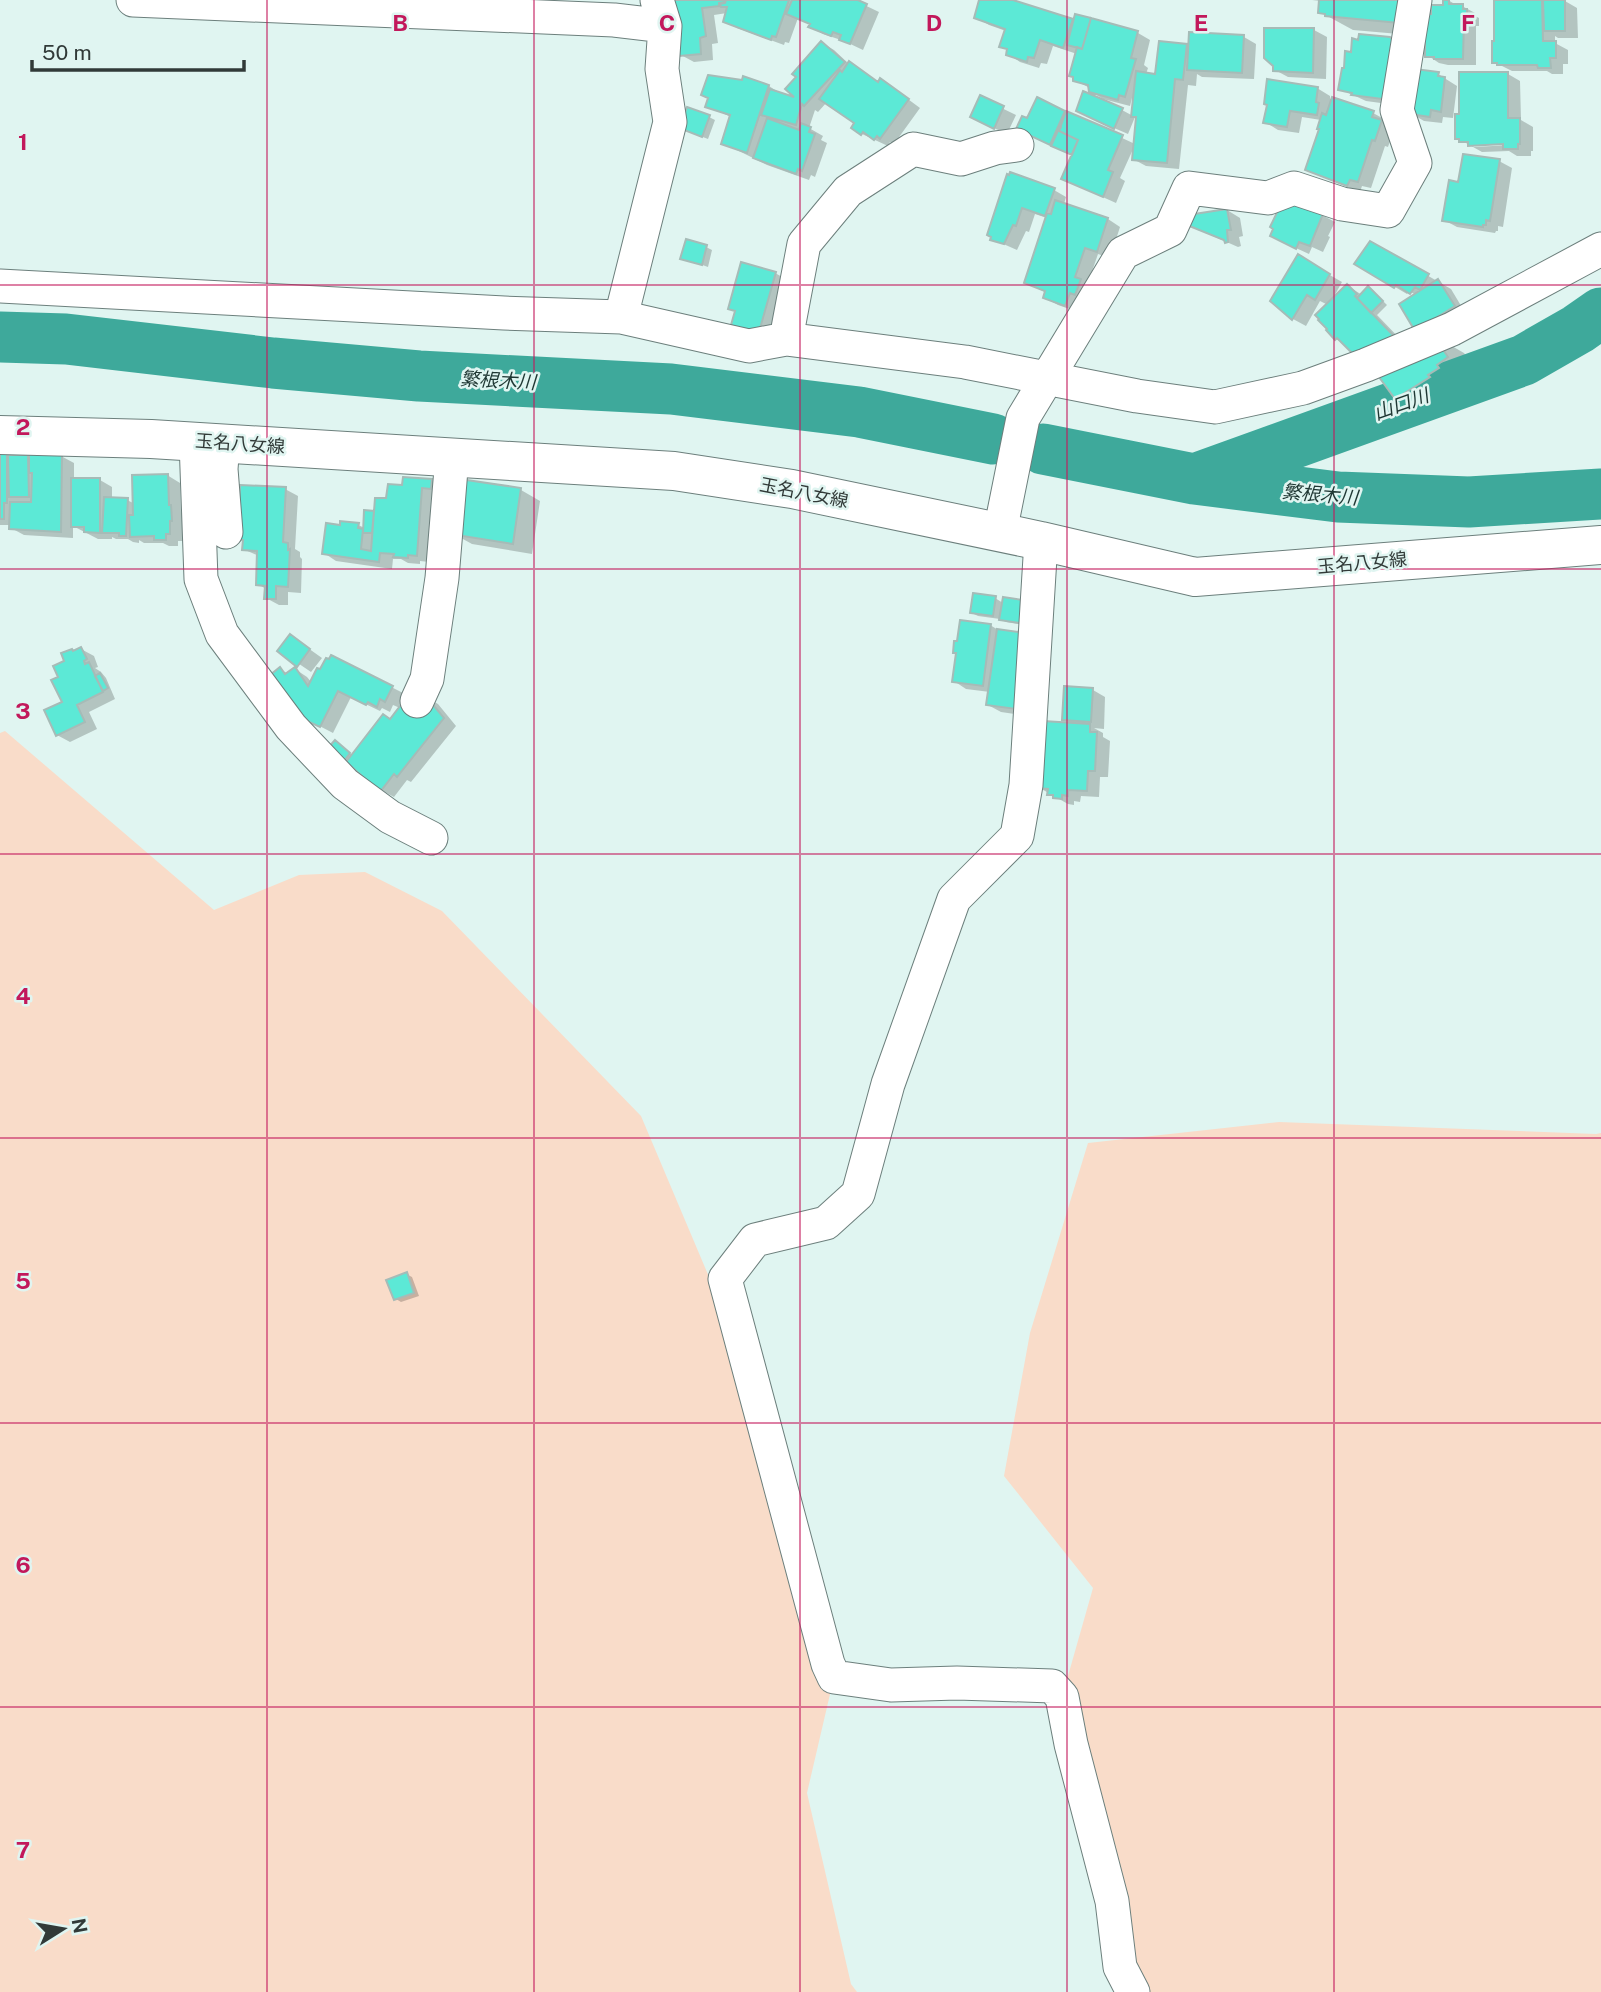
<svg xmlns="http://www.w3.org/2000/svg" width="1601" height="1992" font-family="'Public Sans','Noto Sans JP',sans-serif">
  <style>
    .green { fill: #f9dcc9 }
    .shadow { fill: #0003; fill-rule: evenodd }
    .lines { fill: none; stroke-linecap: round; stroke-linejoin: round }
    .river { stroke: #3ea99b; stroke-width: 51 }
    .building { fill: #5ce9d6; stroke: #a6bbb7; stroke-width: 2 }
    .street-casing { stroke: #6c7f7c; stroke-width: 35 }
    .primary-casing { stroke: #6c7f7c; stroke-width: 40 }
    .street { stroke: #fff; stroke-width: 33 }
    .primary { stroke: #fff; stroke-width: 38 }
    .grid { fill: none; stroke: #c2185b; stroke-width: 2; stroke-opacity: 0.55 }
    .labels { text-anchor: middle; stroke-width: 5; stroke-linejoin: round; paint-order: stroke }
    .street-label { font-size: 18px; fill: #313a38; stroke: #e0f5f1 }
    .water-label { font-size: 19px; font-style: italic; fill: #1f3733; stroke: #e0f5f1 }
    .grid-label { font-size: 23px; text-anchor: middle; font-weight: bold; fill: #c2185b; stroke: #e0f5f1; stroke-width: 5; stroke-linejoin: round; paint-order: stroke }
  </style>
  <rect width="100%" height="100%" fill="#e0f5f1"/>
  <path class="green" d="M5 731 214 910 299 875 365 872 442 911 641 1116 753 1381 834 1677 807 1793 851 1984 857 1992H0V733Z
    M1279 1122 1596 1134 1601 1133V1992H1133L1062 1697 1093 1588 1004 1476 1030 1333 1088 1143Z"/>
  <path class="shadow" d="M675 0H854L879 12 863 50 844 41 823 34 810 26 811 25 798 18 789 43 785 42 784 45 737 28 725 21 727 13 714 15 718 43 712 44 713 60 694 62 681 55Z
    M984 0H1008L1075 23 1138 33 1150 40 1144 65 1148 68 1146 74 1157 76 1186 45 1190 48 1244 37 1256 44 1254 79 1202 77 1197 74 1196 86 1188 85 1179 169 1146 166 1133 159 1134 147 1120 178 1125 181 1116 203 1076 185 1074 155 1031 136 1028 120 1038 99 1135 144 1138 119 1135 117 1128 134 1091 118 1122 110 1133 116 1134 99 1132 98 1130 106 1103 99 1090 91V88L1074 80 1077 54 1053 46 1047 64 1041 63 1039 68 1020 62 1008 54 1009 51 1001 46 1006 31 989 25 976 17Z
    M1312 0H1427L1426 16H1432L1445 7 1448 0 1458 6H1462L1475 13V16L1479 18V26H1476V65H1448L1439 63 1427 55V40L1422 36 1353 30 1320 12 1321 1Z
    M1496 0 1565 1 1577 8 1578 38H1558L1555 36V43L1568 50V64H1563V74H1552L1547 71H1512L1494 62 1496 43Z
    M1314 30 1327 37 1326 79 1288 77 1275 70Z
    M822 43 834 50 849 64 879 83 893 88 920 108 894 144 890 142 888 146 862 134 856 123 827 102 818 112 815 110 809 128 823 136 821 140 827 143 815 177 811 175 809 180 767 165 723 143 731 117 707 106 743 82 744 78 769 86 781 94 801 101Z
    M1352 54 1403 106 1366 101 1340 89Z
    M1438 74 1457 86 1453 118 1443 117 1442 123 1424 121 1412 114Z
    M1508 74 1520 81 1521 120 1533 127V151H1531V156H1517L1509 151 1482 152 1457 138 1461 116ZM1511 142V145L1474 147 1470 144Z
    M1317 88 1330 96V99L1373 113 1386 120 1394 129 1388 147 1385 146 1371 188 1362 186 1360 192 1320 176 1308 169 1321 129V120L1302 117 1299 133 1278 130 1265 122Z
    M981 98 1016 115 1007 134 985 124Z
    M709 117 715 120 708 139 687 131Z
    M1499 161 1512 168 1503 227 1498 226V231H1496L1495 233 1457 227 1444 220 1460 184Z
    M1008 176 1054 190 1066 197 1064 204 1108 219 1120 227 1110 258 1098 254 1078 312 1058 305 1045 298 1047 293 1026 283 1047 218 1035 214 1029 232 1026 231 1017 250 992 239Z
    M1227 210 1240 218 1243 236 1239 237 1241 246 1238 247 1197 229 1183 222Z
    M1322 215 1335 222 1328 236 1330 237 1323 252 1312 247 1309 254 1285 243Z
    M1371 243 1451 289 1466 314 1429 337 1416 295 1409 291 1407 294 1356 264Z
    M706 247 712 250 708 267 683 258Z
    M1298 257 1342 282 1332 300 1348 286 1362 295 1369 289 1374 292 1387 305 1377 315 1404 343 1347 345 1336 339 1328 330V305L1320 301 1306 326 1293 319 1273 301Z
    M775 273 795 284 777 349 745 334Z
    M1438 338 1464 353 1472 364 1469 366 1473 372 1462 380 1464 383 1453 390 1454 392 1422 413 1396 398Z
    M0 456 10 458 27 456 31 459 61 456 74 463V480H100L112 487V499L127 500 135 504 167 475 180 483 181 512 183 514V541H178V546H169L163 543H144L139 540V543L133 542 128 539H116L112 537V539H98L73 526V538L24 535 11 528V525H0Z
    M404 479 432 481 445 488 429 562 420 561V564L408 563 401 559H393L392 569 336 561 324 553 358 525 365 528V512L376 513 404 487Z
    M455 480 521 490 540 501 532 554 472 544 452 533Z
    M285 489 298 496 295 549 300 552V557L302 559 301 593 288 592V605H279L266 598V589L258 584 259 556 243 549 244 541 234 535Z
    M995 598 1003 603 1025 625 1006 622 1000 619 978 616 972 613Z
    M990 625 1000 631 1028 716 1001 712 988 705 990 692 966 689 954 681 958 654Z
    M291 636 322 658 311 672 280 651Z
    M81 649 94 656 98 667 95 668 101 672 106 678 115 699 89 712 97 729 70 742 57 735 64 703 60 677 67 662 74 652Z
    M332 657 405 694 399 707 400 708 426 697 438 704 456 726 411 782 407 780 394 797 381 790 345 760 341 746 353 756 391 720 400 708 393 705 390 712 382 708 380 711 351 697 333 733 306 719 280 669 288 674 295 669 307 677 312 683Z
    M1093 690 1105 697 1104 729 1094 728 1103 733V737L1110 741 1108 777H1100L1099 797 1081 796 1080 802 1074 801V805L1068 804 1038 787 1072 724 1063 719Z
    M406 1274 412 1277 419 1296 401 1302 396 1299Z"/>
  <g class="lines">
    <path class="river" d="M0 337 66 339 273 363 419 376 671 389 859 412 993 439
      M1043 449 1194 479 1338 497 1469 502 1601 494
      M1203 476 1524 360 1578 329 1601 313"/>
  </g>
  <path class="building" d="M674 0H724L725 2 719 3V6L702 8 706 36 700 38 701 54 679 56Z
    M726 0H789L776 37 772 36 771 40 723 22 727 7H721L720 4 725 3Z
    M792 0H858L867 4 850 44 839 40 841 35 833 32 831 36 808 27 810 24 786 14Z
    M979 0H1013L1073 19 1063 48 1040 40 1034 58 1028 57 1027 62 1006 55 1007 49 999 47 1005 29 974 18Z
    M1319 0H1401L1399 23 1325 16V14L1318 13Z
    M1443 0H1449V4H1463V9H1467V20L1464 19 1463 59H1434V57H1425V39L1421 14H1431V5H1443Z
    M1494 0H1542L1543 41H1556V58H1550L1551 68H1538L1537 65H1497V63H1492V41H1494Z
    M1543 0H1565V31H1544Z
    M1075 14 1091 18 1082 49 1067 45Z
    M1091 18 1138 31 1131 58 1136 59 1125 97 1119 95 1118 100 1089 92 1088 85 1073 81V77L1069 76 1077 47 1082 49Z
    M1264 28H1314L1313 73 1273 71V66L1264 58Z
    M1189 32 1244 35 1242 73 1187 70Z
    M1359 34 1390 37 1398 45 1390 100 1351 95 1352 93 1338 90 1342 68H1344L1345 51 1351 52 1352 38 1358 40Z
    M821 41 845 62 804 106 802 104 796 125 761 115 770 89 794 97 785 89 796 77 792 74Z
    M1159 41 1187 44 1183 80 1175 79 1167 163 1132 160 1136 117H1131L1136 71 1155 74Z
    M849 61 878 82 880 78 909 99 880 139 877 136 874 140 863 132 861 135 851 128 854 123 819 99 840 70 842 72Z
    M1415 69 1439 72 1438 76 1445 77 1441 112 1431 110 1430 117 1410 114Z
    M1459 72H1508V118H1520V144H1518V149H1503V144L1468 146V142H1459V139H1455V114H1459Z
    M708 75 742 80 743 76 769 85 747 153 721 144 730 115 705 107 708 98 701 95Z
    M1267 79 1318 87 1316 102 1319 103 1317 115 1290 111 1287 127 1263 123 1267 105 1264 104Z
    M1083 91 1123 108 1114 129 1076 111Z
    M980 95 1004 106 994 129 970 117Z
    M1037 97 1065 111 1050 145 1016 129 1022 116 1027 118Z
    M1332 97 1374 111 1372 117 1382 120 1375 141 1372 140 1358 182 1350 180 1347 186 1305 170 1319 129H1317L1322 113 1326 115Z
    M687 107 710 115 702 137 679 128Z
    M1066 111 1123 135 1108 170 1113 172 1103 197 1061 179 1078 140 1059 131Z
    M767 118 799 130 801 123 811 127 809 132 815 134 802 171 798 169 796 174 753 158Z
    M1060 126 1061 127 1059 131 1078 140 1072 155 1051 146Z
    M1463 154 1500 159 1490 221 1486 220V225H1483V227L1442 221 1449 180 1458 182Z
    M1010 172 1055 188 1045 216 1022 208 1016 226 1013 225 1004 244 990 240 991 237 987 235 1007 174 1009 175Z
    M1288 197 1323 214 1310 246 1299 242 1296 249 1270 236 1273 229 1270 227 1281 204Z
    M1055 200 1108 218 1097 252 1085 248 1075 277 1081 279 1075 295 1070 293 1065 306 1043 298 1045 291 1024 283 1047 213 1051 214Z
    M1227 209 1231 230H1227L1228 242 1225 243 1224 240 1182 223 1181 216Z
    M686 239 707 245 702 265 680 259Z
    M1370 241 1429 274 1420 290 1415 287 1410 294 1396 285 1394 288 1354 264Z
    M1298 254 1330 274 1315 300 1307 295 1292 320 1270 301Z
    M741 262 776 272 757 339 731 325 735 311 728 309Z
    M1438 279 1455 306 1415 331 1399 304Z
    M1347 284 1357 294 1355 296 1393 335 1363 364 1337 338 1335 340 1326 330 1327 329 1318 320 1319 319 1315 315Z
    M1368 286 1383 301 1371 313 1357 298Z
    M1438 336 1447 349 1444 351 1448 357 1437 365 1439 368 1428 375 1430 377 1395 399 1379 377Z
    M0 454H7V503H4V519H0Z
    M29 454H62L61 532 9 529 10 502H31L32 473H29Z
    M8 455H28L29 497H9Z
    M168 474 169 505H171L172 521H170V534H166V540H154V536L130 537 129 515H133L132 475Z
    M403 477 432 479 431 489 422 488 417 556 408 555V558L393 557 394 554 380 553 379 562 322 554 326 523 340 525V521L359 523 358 528 363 529 361 549 371 551 375 498H386L388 484 402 485Z
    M71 478H100V533L84 532V527H71Z
    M453 478 521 488 513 544 450 534Z
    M240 485 286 487 283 542 288 543V550L290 549 288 587 276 586V599H264L265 586 256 585 257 551 242 550 243 540 237 539Z
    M104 497 128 498 126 536H119V533H102Z
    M364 510 374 511 372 533H363Z
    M973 593 996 596 993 616 970 613Z
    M1003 597 1023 600 1020 623 999 620Z
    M960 620 991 624 983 686 952 682 956 653H953L954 641H957Z
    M997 629 1026 633 1016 709 986 705Z
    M290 634 310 649 297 667 277 651Z
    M81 647 87 659 84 661 85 664 89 662 103 692 77 705 85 722 56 736 44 710 62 702 51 680 58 677 53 666 64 661 61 653 72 649 73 651Z
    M331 655 393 686 385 702 380 699 377 707 368 702 366 705 338 691 320 727 294 715 264 680 280 667 285 674 295 667 308 686 317 668 320 669 326 658 329 659Z
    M100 673 108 688 103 691 95 676Z
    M1064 686 1093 688 1091 722 1062 720Z
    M413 689 425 695 444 718 397 777 394 774 380 792 346 762 383 714 390 719Z
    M1043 721 1090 724V732H1097L1095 771H1088L1087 791 1068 790V796L1062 795V799L1053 798V795H1047L1048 789 1036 788Z
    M335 740 350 753 344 761 328 748Z
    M407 1272 414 1293 394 1300 386 1280Z"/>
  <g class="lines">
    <g class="street-casing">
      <path id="street" d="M133 0 614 20 665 26
        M0 286 504 313 621 317 749 346 786 339 965 362 1137 396 1215 407 1303 388 1366 365 1452 329 1601 249
        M621 317 670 122 662 69 665 26 657 0
        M786 339 804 244 848 191 913 149 961 159 995 148 1017 145
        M196 441 201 579 222 634 291 727 345 784 390 817 431 838
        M223 443 221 469 226 532
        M1000 532 1023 418 1123 253 1170 230 1189 188 1268 198 1294 188 1342 204 1388 211 1415 163 1397 110 1415 0
        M1041 541 1026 785 1017 836 954 899 888 1084 858 1194 826 1223 755 1240 725 1279 828 1664 834 1677 891 1685 957 1683 1052 1686 1062 1697 1071 1744 1112 1901 1120 1967 1133 1992
        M417 701 427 679 442 578 452 457"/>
    </g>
    <g class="primary-casing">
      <path id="primary" d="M0 435 151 439 674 471 792 489 1041 541 1195 577 1601 545"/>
    </g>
    <use href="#street" class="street"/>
    <use href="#primary" class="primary"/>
  </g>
  <path class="grid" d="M267 0V1992M534 0V1992M800 0V1992M1067 0V1992M1334 0V1992M0 285H1601M0 569H1601M0 854H1601M0 1138H1601M0 1423H1601M0 1707H1601"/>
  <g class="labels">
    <g class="street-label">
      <text transform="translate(240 444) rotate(4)" y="6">玉名八女線</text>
      <text transform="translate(804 493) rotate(11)" y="6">玉名八女線</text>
      <text transform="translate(1362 563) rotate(-5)" y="6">玉名八女線</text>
    </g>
    <g class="water-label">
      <text transform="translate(498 380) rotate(3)" y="7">繁根木川</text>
      <text transform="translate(1401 404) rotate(-20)" y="7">山口川</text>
      <text transform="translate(1320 494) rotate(5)" y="7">繁根木川</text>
    </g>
  </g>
  <g class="grid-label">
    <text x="400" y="31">B</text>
    <text x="667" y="31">C</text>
    <text x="934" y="31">D</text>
    <text x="1201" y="31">E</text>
    <text x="1468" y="31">F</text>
    <text x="23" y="150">1</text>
    <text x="23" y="435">2</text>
    <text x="23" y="719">3</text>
    <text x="23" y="1004">4</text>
    <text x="23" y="1289">5</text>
    <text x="23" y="1573">6</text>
    <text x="23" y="1858">7</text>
  </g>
  <g transform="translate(63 1929) rotate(79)" stroke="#e0f5f1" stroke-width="5" paint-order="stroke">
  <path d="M0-5L12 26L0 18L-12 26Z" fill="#313a38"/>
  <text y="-10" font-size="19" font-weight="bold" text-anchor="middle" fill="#313a38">N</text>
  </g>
  <path d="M32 60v10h212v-10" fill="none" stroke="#313a38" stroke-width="3.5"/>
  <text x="42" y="60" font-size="21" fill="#313a38" stroke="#e0f5f1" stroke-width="5" paint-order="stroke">50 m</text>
</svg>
